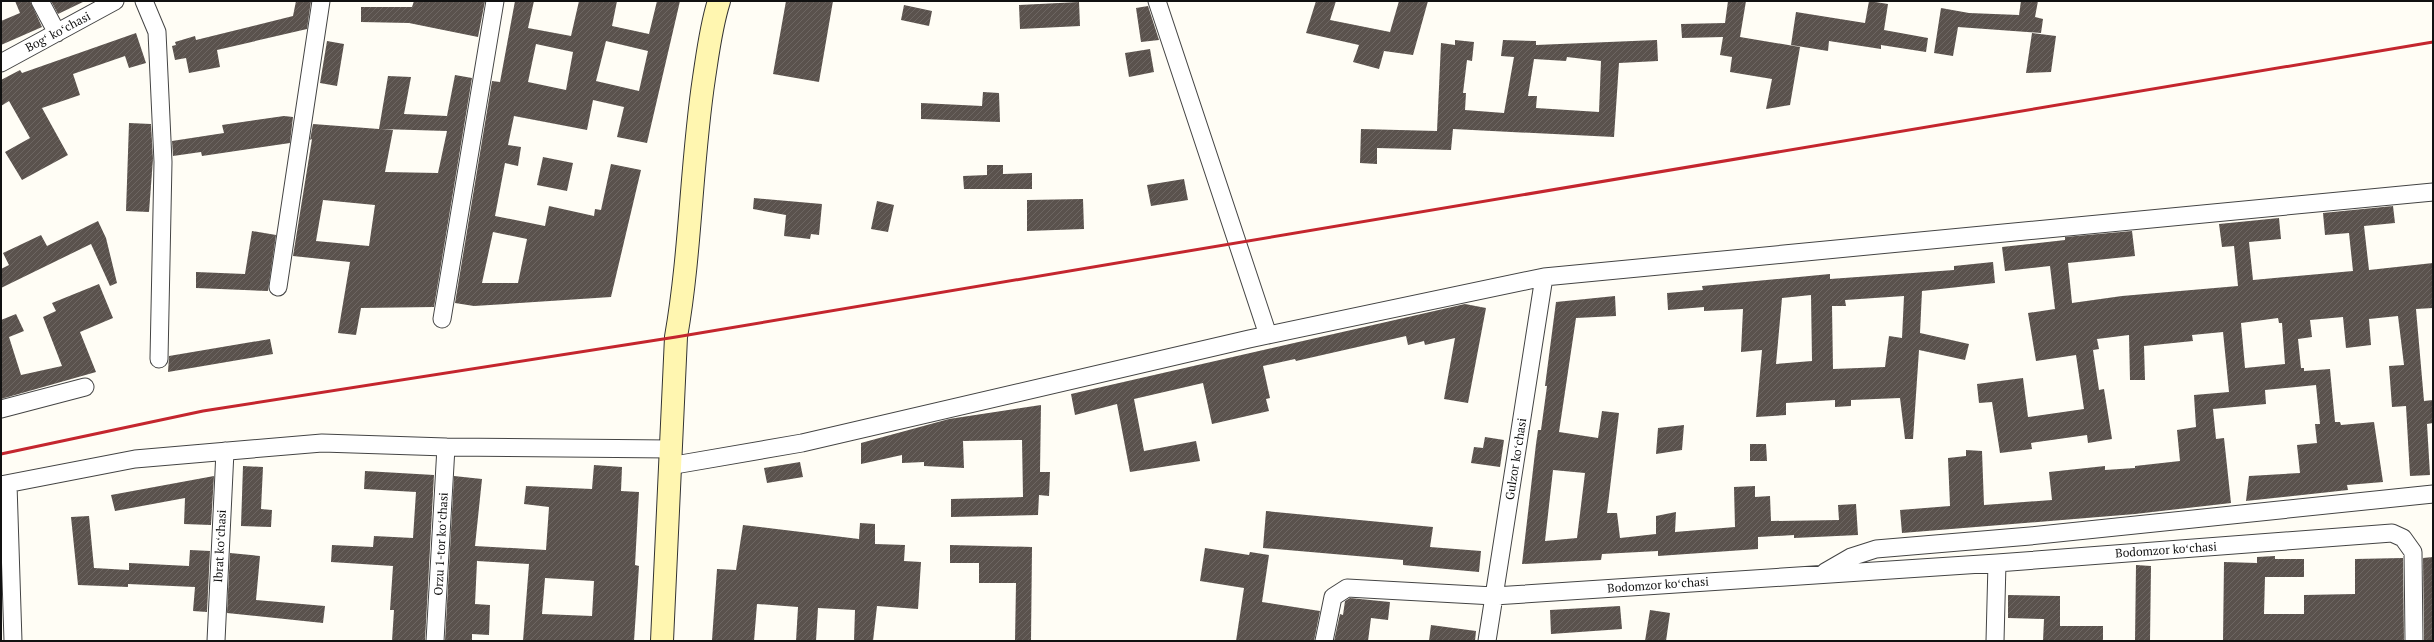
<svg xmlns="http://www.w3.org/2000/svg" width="2434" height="642" font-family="'PT Serif',serif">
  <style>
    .building { fill: url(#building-hatch); fill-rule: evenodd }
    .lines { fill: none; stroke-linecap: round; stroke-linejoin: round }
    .street-casing { stroke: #444; stroke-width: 19 }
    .secondary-casing { stroke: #333; stroke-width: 24 }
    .street { stroke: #fff; stroke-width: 17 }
    .secondary { stroke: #fff6b0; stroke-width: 22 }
    .rail { stroke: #c4262e; stroke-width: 3 }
    .labels { text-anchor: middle; stroke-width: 4; stroke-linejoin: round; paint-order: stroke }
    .street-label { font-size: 12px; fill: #111; stroke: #fff }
  </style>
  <defs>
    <pattern id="building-hatch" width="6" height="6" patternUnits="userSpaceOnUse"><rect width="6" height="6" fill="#5a524d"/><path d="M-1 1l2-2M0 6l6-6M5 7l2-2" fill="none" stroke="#6d6662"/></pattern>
  </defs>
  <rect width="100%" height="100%" fill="#fffdf5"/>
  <path class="building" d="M15 1H30L42 27 1 45V21L20 13Z
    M51 1H85L58 14Z
    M296 1H311L307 29 217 50 220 67 189 73 186 58 175 60 172 46 176 45 175 42 195 36 196 40 293 16Z
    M414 1H485L478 37 409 23 361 22V7H412Z
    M515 1H534L528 28 571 36 579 1H617L612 26 649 34 657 1H680L647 143 617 137 624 107 593 100 587 130 514 116 508 145 521 147 518 166 505 163 495 216 545 226 549 206 594 216 595 209 601 210 611 164 641 170 611 297 474 306 455 303 492 81 500 82ZM606 41 648 51 639 91 596 81ZM536 44 573 52 566 90 528 82ZM493 232 527 239 518 283H482Z
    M786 1H833L819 82 773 74Z
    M1316 1H1336L1330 20 1390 32 1399 1H1428L1413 55 1384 51 1379 69 1353 62 1359 45 1306 33Z
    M1728 1H1746L1740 37 1800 47 1790 105 1766 109 1772 79 1730 72 1732 57 1720 55 1723 37 1682 38 1681 24 1725 23Z
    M1869 1 1888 4 1884 30 1928 38 1926 52 1881 45V49L1829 41 1828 51 1791 45 1796 12 1865 23Z
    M2021 1H2038L2035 17 2043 19 2041 33 1958 27 1953 56 1934 53 1941 8 1969 13 2019 15Z
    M1079 2 1080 26 1020 29 1019 5Z
    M904 5 932 11 929 26 901 20Z
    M1148 6 1159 40 1141 42 1136 8Z
    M136 33 146 63 129 68 125 56 73 74 80 95 42 108 68 155 22 180 5 152 30 138 9 101 1 106V80L20 70 22 73Z
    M2032 33 2056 36 2051 72 2026 73Z
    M1455 40 1474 42 1472 61 1467 60 1463 93H1466L1465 110 1504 113 1514 57 1501 56 1503 40 1536 41V45L1657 40 1658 61 1619 63 1614 137 1453 129 1451 150 1377 148V164L1360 163 1361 129 1437 131 1441 43 1455 45ZM1567 57 1601 61 1599 112 1536 108 1537 96H1528L1534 59 1566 61Z
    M327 41 344 44 337 86 320 83Z
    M1150 49 1154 72 1129 77 1125 53Z
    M455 75 472 78 434 307 361 308 356 335 338 333 350 262 293 256 312 139 310 140 313 124 379 129 388 76 411 77 404 114 447 116ZM381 129 447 131 438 173 385 172 393 130ZM323 200 375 205 369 246 316 241Z
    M983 92 999 93 1000 122 921 119V103L982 106Z
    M284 116 293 117 290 143 202 156 201 152 173 156 172 141 224 133 222 125Z
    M129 123 151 124 153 159 149 212 126 211Z
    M543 157 573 163 567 191 537 185Z
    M987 165H1003V174L1032 173V189H964L963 176 987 175Z
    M1184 179 1188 200 1151 206 1147 185Z
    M754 198 822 204 819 235 811 234 810 239 784 236 786 215 753 209Z
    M1083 199 1084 229 1027 231V200Z
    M877 201 894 205 888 232 871 229Z
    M2393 206 2395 223 2364 226 2369 270 2433 263V308L2416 309 2424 401 2433 400V423L2427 424 2430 475 2410 476 2406 406 2392 407 2389 366 2404 365 2398 316 2369 319 2371 345 2346 348 2343 317 2310 320 2312 337 2298 339 2301 368H2304V371L2330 369 2335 422H2340L2341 425 2374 422 2383 482 2347 485 2348 490 2246 501 2249 476 2300 473 2297 445 2317 443 2315 424H2320L2316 385 2265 390 2266 404 2213 409 2216 439 2224 438 2231 503 2135 514 1902 533 1900 510 1950 506 1948 458 1966 456V450L1982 451 1984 505 2052 500 2049 472 2105 466V470L2135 468V466L2180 461 2177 430 2196 427 2194 395 2229 392 2223 332 2192 335 2193 341 2144 346 2145 380H2130L2129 335 2097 339 2099 349 2093 350 2099 390 2104 389 2112 439 2088 443 2087 435 2031 443 2032 449 2000 453 1992 402 1979 403 1977 384 2023 378 2028 417 2084 409 2076 355 2036 361 2028 313 2055 309 2050 266 2005 271 2002 247 2065 240V237L2132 231 2135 256 2068 263 2072 303 2122 296 2238 286 2234 246 2222 247 2219 224 2279 218 2281 239 2249 242 2253 280 2353 271 2349 233 2325 235 2323 213ZM2278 318 2279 323H2282L2285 364 2245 368 2241 323Z
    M98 221 106 238 117 283 110 286 91 244 1 288V269L9 265 3 253 41 235 47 246Z
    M252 231 276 235 268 291 196 288V272L245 274Z
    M1993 262 1995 283 1922 291 1920 333 1969 344 1965 360 1919 350 1913 439H1905L1900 398 1851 400V406L1835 407V400L1786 403V415L1756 417 1762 350 1741 352 1743 309 1704 311V307L1668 310 1667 293 1703 290 1702 286 1830 274V279L1954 270V266ZM1811 295 1812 361 1776 364 1782 298ZM1904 296 1902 338 1889 336 1885 367 1833 369 1832 306H1846L1845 300Z
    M99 284 113 318 80 332 96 372 1 399V320L16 314 24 331 9 337 21 375 62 366 43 317 56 311 52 303Z
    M1615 296 1616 316 1576 318 1559 432 1598 438 1602 411 1619 413 1607 513H1617L1620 538 1656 534V516L1676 512 1675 532 1735 527 1734 487 1755 486V497L1770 496 1771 521 1839 520 1838 505 1856 504 1858 535 1794 538V535L1758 537V549L1658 556V551L1602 554 1601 560 1522 564 1536 444 1538 430H1541L1547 386H1545L1556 302ZM1553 470 1585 473 1577 538 1545 541Z
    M1465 304 1486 308 1468 403 1444 399 1455 338 1425 345 1424 341 1408 345 1406 336 1296 361 1295 359 1263 366 1270 398 1266 399 1269 411 1212 424 1203 383 1134 399 1144 451 1196 441 1200 461 1130 472 1117 404 1075 415 1071 394Z
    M270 339 273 354 168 372 169 356Z
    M1041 405 1040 472H1050L1049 496 1039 495 1038 515 951 517V499L1023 497 1022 440 963 441 964 468 924 466V462L902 463V455L861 464V443L949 419Z
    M1684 425 1682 450 1656 454 1658 428Z
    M1485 437 1504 440 1500 467 1471 463 1474 447 1483 448Z
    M1750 444H1766L1767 461H1750Z
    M800 462 803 477 767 483 764 468Z
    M594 465 622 467 621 491 639 492 635 565 639 566 634 641H523L529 564 477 561 475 604 490 605 489 635 472 634V641H445L454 476 482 479 475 546 546 550 549 507 524 504 526 486 592 489ZM545 578 594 581 592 616 542 614Z
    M243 466 263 467 261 509 272 510 271 527 241 526Z
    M365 471 434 475 425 641H392L394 610H390L393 566 331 562 332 545 373 547 374 536 413 538 416 492 364 489Z
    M214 476 211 525 184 524 185 498 115 511 111 495Z
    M1266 511 1433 527 1430 547 1481 551 1479 572 1403 565V560L1263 548Z
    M89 516 94 568 129 570V563L189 566 190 550 210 551 207 612 193 611 195 587 128 584V587L78 585 71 517Z
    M860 523 875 524V544L905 545 904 561 921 562 918 609 877 606 873 641H854L855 610 818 608 816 641H796L798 607 757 604 754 641 712 640 717 569 736 570 743 525 859 539Z
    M950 545 1032 547 1031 641H1015L1016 583H979V563H950Z
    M1205 548 1249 555 1250 552 1269 555 1262 602 1320 611 1314 641H1236L1244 588 1200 581Z
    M230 553 260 556 256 600 325 606 323 623 227 613Z
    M2275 556V559H2304V577H2265L2264 614H2304V595L2355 594V559L2403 558 2404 641H2223L2224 562 2257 563V557Z
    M2433 557V641H2424L2423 558Z
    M2136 565 2151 566 2150 641H2135Z
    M2008 595 2060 596V626H2103V641H2043L2044 619 2008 618Z
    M1350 598 1390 602 1388 620 1371 618 1368 641H1334L1340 614 1343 615 1345 601Z
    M1620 606 1622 629 1551 634 1550 610Z
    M1650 610 1670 613 1666 641H1645Z
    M1431 625 1476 631 1475 641H1429Z"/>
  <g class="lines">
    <g class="street-casing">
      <path id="street" d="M40 1 57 33
        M144 1 157 32 163 162 159 359
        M1157 1 1268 335
        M1 63 115 1
        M278 287 321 1
        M442 319 495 1
        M1 409 85 387
        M669 466 802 443 1249 339 1544 277 2433 192
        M8 484 13 641
        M1 485 135 459 322 443 446 447 670 449
        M1825 572 1851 557 1876 549 2030 536 2433 494
        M216 641 225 451
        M435 641 446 447
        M1324 641 1333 597 1347 588 1494 596 1997 563 2392 533 2403 538 2413 552 2414 641
        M1487 641 1544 277
        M1995 641 1997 563"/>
    </g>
    <g class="secondary-casing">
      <path id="secondary" d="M662 641 676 337C691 251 691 164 704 78 708 52 711 26 719 1"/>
    </g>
    <use href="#street" class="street"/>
    <use href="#secondary" class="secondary"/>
    <path class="rail" d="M1 454 203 411 676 337 2433 42"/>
  </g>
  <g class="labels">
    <g class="street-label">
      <text transform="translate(58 32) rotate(-28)" y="4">Bogʻ koʻchasi</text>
      <text transform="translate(1516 459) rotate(-81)" y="4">Gulzor koʻchasi</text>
      <text transform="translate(441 544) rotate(-87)" y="4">Orzu 1-tor koʻchasi</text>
      <text transform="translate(220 546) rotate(-87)" y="4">Ibrat koʻchasi</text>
      <text transform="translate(2166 550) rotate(-4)" y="4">Bodomzor koʻchasi</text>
      <text transform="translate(1658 585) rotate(-4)" y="4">Bodomzor koʻchasi</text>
    </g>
  </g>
  <rect width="2434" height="642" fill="none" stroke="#111111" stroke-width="4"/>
</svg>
